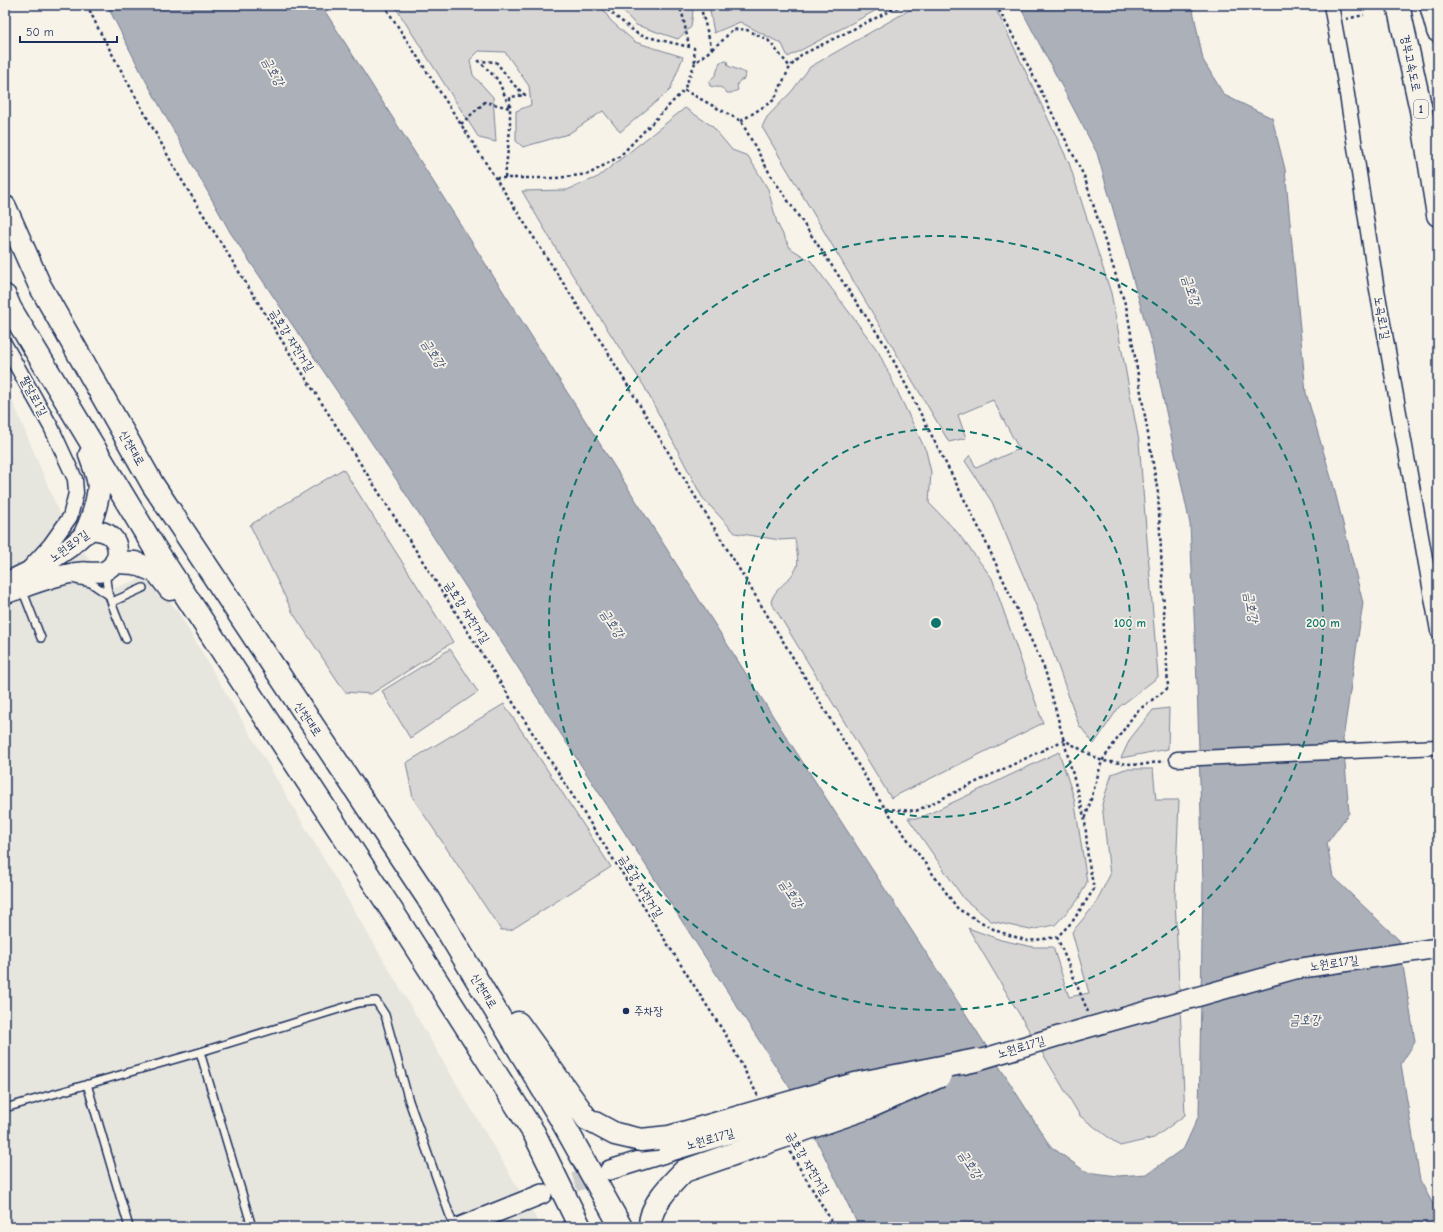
<svg xmlns="http://www.w3.org/2000/svg" width="1443" height="1232" font-family="'Comic Neue','Poor Story',sans-serif">
  <style>
    .built { fill: #e6e5de }
    .green { fill: #d7d6d4; stroke: #798299 }
    .water { fill: #acb0b9; stroke: #727c95 }
    .lines { fill: none; stroke-linecap: round; stroke-linejoin: round }
    .secondary-tunnel { stroke: #cbcccc; stroke-width: 19; stroke-dasharray: 19 10; stroke-linecap: butt }
    .lane-casing { stroke: #1b2f5e; stroke-width: 10 }
    .street-casing { stroke: #1b2f5e; stroke-width: 17 }
    .secondary-casing { stroke: #1b2f5e; stroke-width: 22 }
    .highway-casing { stroke: #1b2f5e; stroke-width: 25 }
    .path { stroke: #1b2f5e; stroke-width: 2.5; stroke-dasharray: 3 3; stroke-linecap: butt }
    .lane { stroke: #f7f3e8; stroke-width: 7 }
    .street { stroke: #f7f3e8; stroke-width: 14 }
    .secondary { stroke: #f7f3e8; stroke-width: 19 }
    .highway { stroke: #f7f3e8; stroke-width: 22 }
    .secondary-bridge-casing { stroke: #1b2f5e; stroke-width: 22; stroke-linecap: butt }
    .highway-bridge-casing { stroke: #1b2f5e; stroke-width: 25; stroke-linecap: butt }
    .secondary-bridge { stroke: #f7f3e8; stroke-width: 19 }
    .highway-bridge { stroke: #f7f3e8; stroke-width: 22 }
    .ring { fill: none; stroke: #0f766e; stroke-width: 2; stroke-dasharray: 7 5 }
    .poi-dot { fill: #1b2f5e; stroke: #f7f3e8; stroke-width: 1.5 }
    .labels { text-anchor: middle; stroke-width: 3.5; stroke-linejoin: round; paint-order: stroke }
    .shield { fill: #f7f3e8; stroke: #5d6a87; stroke-width: 1 }
    .shield-label { font-size: 11px; font-weight: bold; fill: #1b2f5e }
    .street-label { font-size: 12px; fill: #1b2f5e; stroke: #f7f3e8 }
    .poi-label { font-size: 12px; fill: #1b2f5e; stroke: #f7f3e8; text-anchor: start }
    .water-label { font-size: 13px; font-style: italic; fill: #465679; stroke: #f7f3e8 }
    .centre { fill: #0f766e; stroke: #f7f3e8; stroke-width: 2 }
    .ring-label { font-size: 12px; text-anchor: middle; font-weight: bold; fill: #0f766e; stroke: #f7f3e8; stroke-width: 3.5; stroke-linejoin: round; paint-order: stroke }
  </style>
  <rect width="100%" height="100%" fill="#f7f3e8"/>
  <filter id="ink" filterUnits="userSpaceOnUse"><feTurbulence type="fractalNoise" baseFrequency=".025" numOctaves="2"/><feDisplacementMap in="SourceGraphic" scale="8" xChannelSelector="R" yChannelSelector="G"/><feConvolveMatrix kernelMatrix="1 2 1 2 8 2 1 2 1" color-interpolation-filters="sRGB"/></filter>
  <g filter="url(#ink)">
    <path class="built" d="M5 383 61 517 98 573 112 589 150 575 178 612 541 1227H5Z"/>
    <path class="green" d="M394 5H600L611 21 635 42 683 57 670 90 620 132 603 111 568 134 523 147 516 141V111L531 105 529 86 505 52 479 51 470 60 473 75 493 97 496 142 479 138Z
      M617 5H690L693 11 691 27 678 39 636 25Z
      M709 5H886L788 57 782 44 740 22 714 33Z
      M928 5H994L1069 163 1111 293 1139 441 1158 677 1119 707 1094 744 1079 725 1038 610 992 502 965 461 970 455 976 468 1019 449 993 400 958 415 966 438 949 442 762 127 767 117 792 91 810 67 911 9Z
      M727 61 728 66 746 73 744 79C738 81 736 83 738 90L731 93H727C720 84 719 89 710 86L709 82 716 74 720 62Z
      M685 108 712 126 732 150 748 156 768 189 777 223 790 248 811 261 878 351 926 451 931 472 929 503 957 532 992 578 1043 723 891 798 771 602C774 588 791 581 797 567 799 562 796 546 795 539L780 540 735 533 702 497 644 386 561 257 522 191 567 190 598 177Z
      M343 469 453 642 371 694 345 692 293 613 250 525Z
      M450 649 478 692 410 738 382 691Z
      M504 704 611 867 511 930H501L413 798 406 763Z
      M1169 708 1168 749 1121 758 1130 739 1153 710Z
      M1059 752 1074 798 1087 882 1078 900 1055 925 1030 930 991 921 964 899 908 818H920Z
      M1125 769H1153L1156 800H1179L1175 898 1185 1115 1154 1138 1120 1146 1080 1116 968 928 1001 940 1033 947H1053L1069 997 1089 993 1072 932 1094 906 1110 875 1102 804 1112 774Z"/>
    <path class="water" d="M107 5H321L778 724 967 1016 1050 1146 1086 1172 1118 1176 1147 1174 1184 1148 1199 1115 1203 883 1197 682 1190 524 1152 346 1097 153 1019 5H1192L1203 60 1224 95 1272 118 1285 169 1306 393 1333 484 1363 603 1343 739 1349 813 1327 843 1333 877 1399 940 1415 1042 1401 1064 1420 1180 1436 1210 1432 1227H859L795 1096 396 479 230 232 142 74Z"/>
    <g class="lines">
      <path class="secondary-tunnel" d="M547 1192 607 1171"/>
      <g class="lane-casing">
        <path id="lane" d="M107 572C102 587 120 624 126 639
          M76 580 91 583 110 596
          M22 589 41 638
          M112 602 143 588
          M200 1052 252 1227
          M87 1084 129 1227
          M5 1108 200 1052 358 1003 376 1001 385 1015 409 1101 454 1227"/>
      </g>
      <g class="street-casing">
        <path id="street" d="M1331 5 1346 88 1376 284 1438 631
          M5 345 51 427 75 479 76 493 70 517 50 545 29 568
          M1177 759 1438 747"/>
      </g>
      <g class="secondary-casing">
        <path id="secondary" d="M5 583 50 561 69 548 89 530C97 530 106 531 112 537 121 546 118 563 108 569 100 575 90 571 81 572 57 574 29 586 5 594
          M610 1170 668 1152
          M460 1227 542 1194"/>
      </g>
      <g class="highway-casing">
        <path id="highway" d="M1398 5 1421 110 1438 215
          M1431 5 1438 31
          M5 207 40 286 153 485 427 897 559 1116 621 1227
          M5 296 10 308 154 547 400 923 534 1133 580 1227
          M86 532C92 520 101 493 98 480 96 471 93 463 90 455
          M116 562 135 563 157 572 170 589
          M518 1023 587 1119"/>
      </g>
      <path class="path" d="M87 5 99 30 178 174 289 352 727 1037 758 1096
        M384 5 605 348 880 801 958 909 997 931 1028 941 1057 937 1072 922 1094 889 1088 859 1085 820 1045 670 983 536 886 346 770 174 741 121 684 90 695 63 712 49 700 5
        M604 5 605 8 639 35 694 48 695 63
        M676 5 682 12 689 46
        M996 5 1011 32 1084 176 1127 310 1158 493 1168 688 1136 712 1102 761 1085 820
        M1346 19 1364 15
        M712 49 723 40 732 30 745 29 768 40 790 67
        M741 121 774 100 790 67 801 55 902 5
        M461 124 485 102 510 108 498 80 479 61 496 62 514 85 525 95 510 97V129L505 178
        M496 178H556L589 174 620 156 684 90
        M886 809 916 811 1064 740 1102 761 1140 765 1164 761
        M1057 937 1088 1012
        M790 1152 835 1227"/>
      <use href="#lane" class="lane"/>
      <use href="#street" class="street"/>
      <use href="#secondary" class="secondary"/>
      <use href="#highway" class="highway"/>
      <g class="secondary-bridge-casing">
        <path id="secondary-bridge" d="M962 1065 1062 1035 1295 969 1438 948
          M668 1152 889 1086"/>
      </g>
      <g class="highway-bridge-casing">
        <path id="highway-bridge" d="M587 1119 615 1134 641 1140 669 1137 855 1084 977 1060
          M650 1227C649 1206 670 1185 684 1171L867 1108 940 1076"/>
      </g>
      <use href="#secondary-bridge" class="secondary-bridge"/>
      <use href="#highway-bridge" class="highway-bridge"/>
    </g>
  </g>
  <g class="ring">
    <circle cx="936" cy="623" r="194"/>
    <circle cx="936" cy="623" r="387"/>
  </g>
  <circle class="poi-dot" cx="626" cy="1011" r="4"/>
  <g class="labels">
    <rect class="shield" x="1414" y="100" width="14" height="18" rx="3"/>
    <g class="shield-label">
      <text x="1421" y="113">1</text>
    </g>
    <g class="street-label">
      <text transform="translate(1411 63) rotate(78)" y="4">경부고속도로</text>
      <text transform="translate(1382 318) rotate(80)" y="4">노곡로1길</text>
      <text transform="translate(292 340) rotate(58)" y="4">금호강 자전거길</text>
      <text transform="translate(34 396) rotate(62)" y="4">팔달로1길</text>
      <text transform="translate(132 448) rotate(60)" y="4">신천대로</text>
      <text transform="translate(69 546) rotate(-36)" y="4">노원로9길</text>
      <text transform="translate(467 612) rotate(57)" y="4">금호강 자전거길</text>
      <text transform="translate(308 719) rotate(56)" y="4">신천대로</text>
      <text transform="translate(641 886) rotate(58)" y="4">금호강 자전거길</text>
      <text transform="translate(1334 963) rotate(-8)" y="4">노원로17길</text>
      <text transform="translate(484 991) rotate(59)" y="4">신천대로</text>
      <text transform="translate(1021 1047) rotate(-17)" y="4">노원로17길</text>
      <text transform="translate(710 1139) rotate(-16)" y="4">노원로17길</text>
      <text transform="translate(808 1163) rotate(59)" y="4">금호강 자전거길</text>
    </g>
    <g class="poi-label">
      <text x="634" y="1015">주차장</text>
    </g>
    <g class="water-label">
      <text transform="translate(274 71) rotate(61)" y="5">금호강</text>
      <text transform="translate(1192 290) rotate(71)" y="5">금호강</text>
      <text transform="translate(434 353) rotate(57)" y="5">금호강</text>
      <text transform="translate(1252 607) rotate(81)" y="5">금호강</text>
      <text transform="translate(613 623) rotate(56)" y="5">금호강</text>
      <text transform="translate(792 893) rotate(56)" y="5">금호강</text>
      <text x="1305" y="1024">금호강</text>
      <text transform="translate(971 1164) rotate(56)" y="5">금호강</text>
    </g>
  </g>
  <circle cx="936" cy="623" r="6" class="centre"/>
  <g class="ring-label">
    <text x="1130" y="627">100 m</text>
    <text x="1323" y="627">200 m</text>
  </g>
  <rect width="1443" height="1232" fill="none" stroke="#f7f3e8" stroke-width="20"/>
  <rect x="10" y="10" width="1423" height="1212" fill="none" stroke="#1b2f5e" stroke-width="1.5" filter="url(#ink)"/>
  <path d="M20 36v6h97v-6" fill="none" stroke="#1b2f5e" stroke-width="2"/>
  <text x="26" y="36" font-size="12" fill="#1b2f5e" stroke="#f7f3e8" stroke-width="3" paint-order="stroke">50 m</text>
</svg>
